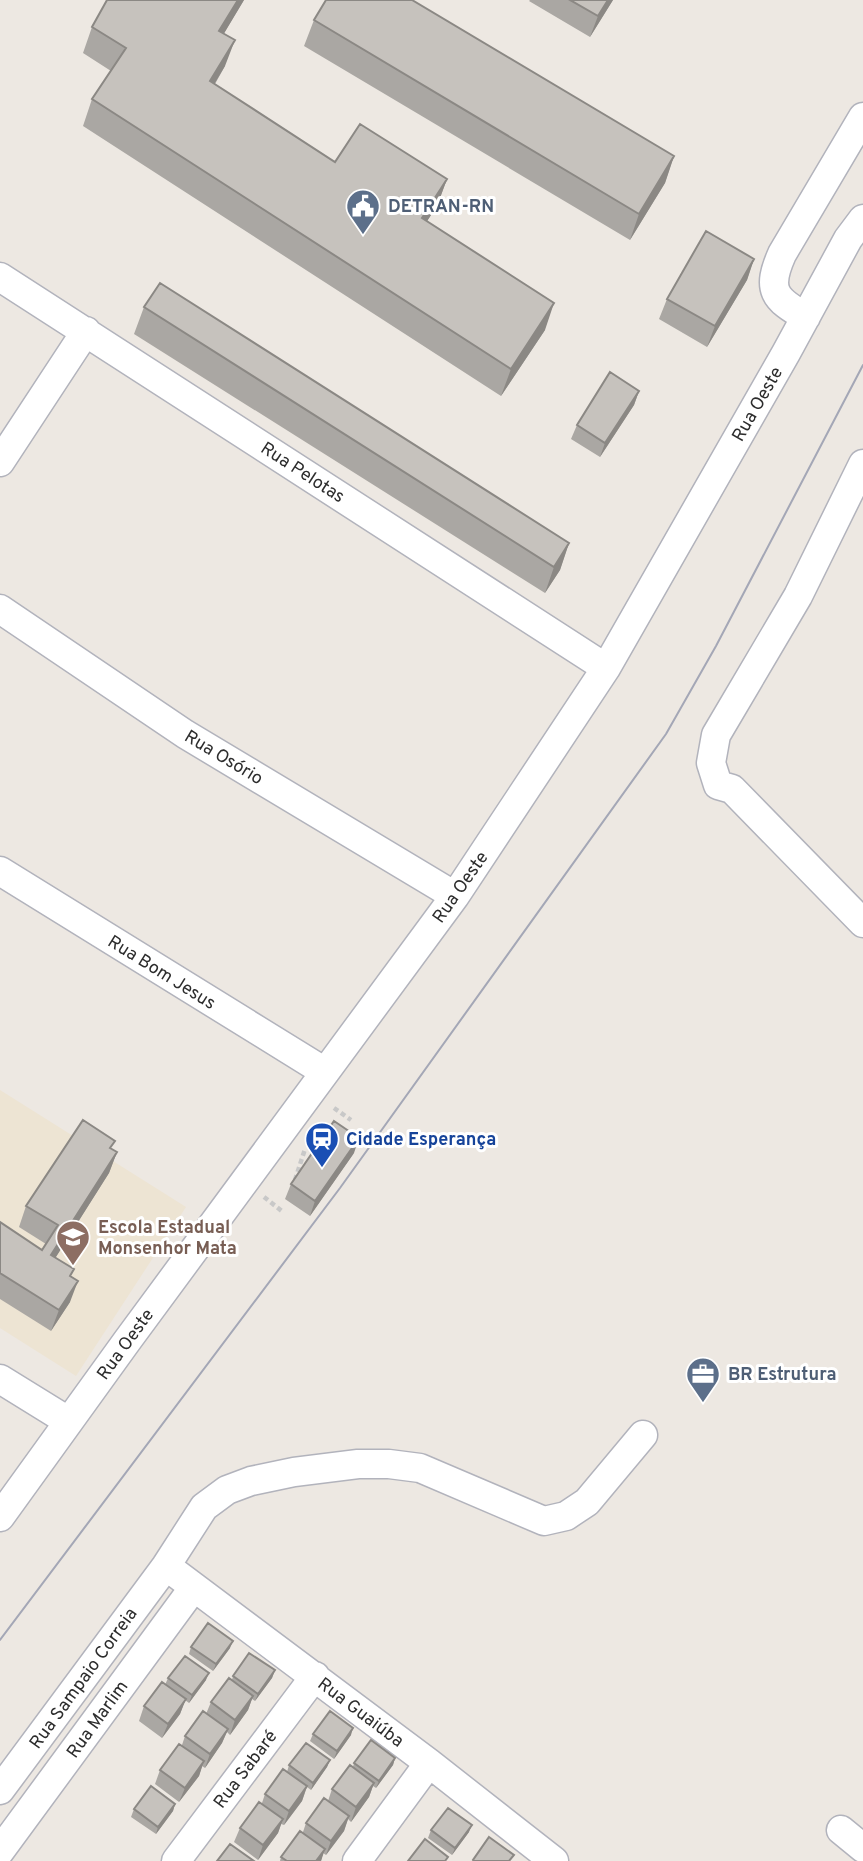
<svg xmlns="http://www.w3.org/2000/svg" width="863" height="1861" font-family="Overpass,sans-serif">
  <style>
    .education { fill: #ede4d3 }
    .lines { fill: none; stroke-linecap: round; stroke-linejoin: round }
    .minor-casing { stroke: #b2b3bc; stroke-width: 31 }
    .path { stroke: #c8c8c8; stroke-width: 4.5; stroke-dasharray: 5 3.5; stroke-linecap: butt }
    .minor { stroke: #fff; stroke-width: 28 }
    .tram { stroke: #a4a7b6; stroke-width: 2 }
    .wall { fill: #aaa7a3 }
    .shaded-wall { fill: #8b8884 }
    .building { fill: #c6c2bd; stroke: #8b8884; stroke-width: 2 }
    .labels { text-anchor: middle; stroke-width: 6; stroke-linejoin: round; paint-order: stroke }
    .service-label { font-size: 18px; font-weight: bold; fill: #4e5e75; stroke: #fff; text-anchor: start }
    .street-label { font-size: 18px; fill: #2d2d2d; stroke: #fff }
    .transit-label { font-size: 18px; font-weight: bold; fill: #164399; stroke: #fff; text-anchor: start }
    .education-label { font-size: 18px; font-weight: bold; fill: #785e54; stroke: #fff; text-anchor: start }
  </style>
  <rect width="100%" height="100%" fill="#ede8e2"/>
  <path class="education" d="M0 1090 186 1207 76 1376 0 1328Z"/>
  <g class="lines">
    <g class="minor-casing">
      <path id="minor" d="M0 277 606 668
        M806 317C774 299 766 290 782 254L863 117
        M0 462 86 331
        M863 464 798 596 716 735 711 763 718 785 732 789 863 923
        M0 609 185 734 455 896
        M0 871 325 1072
        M0 1379 68 1421
        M0 1517 127 1341 455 896 606 668 786 353 848 239 863 219
        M166 1566 429 1763 554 1861
        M0 1790 166 1566 204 1507 227 1490 251 1481 294 1472 358 1464H389L420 1468 544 1521 566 1516 587 1502 643 1435
        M841 1830 863 1848
        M0 1851 194 1587
        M176 1861 315 1676
        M357 1861 429 1763"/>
    </g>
    <path class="path" d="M334 1108 351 1120
      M295 1180 305 1149
      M264 1197 283 1212"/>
    <use href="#minor" class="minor"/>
    <path class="tram" d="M0 1640 340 1188 666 734 716 646 863 365"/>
  </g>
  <path class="wall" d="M107 0H244L224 33 225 66 215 84 335 162 447 179 437 206 427 221 545 330 501 396 83 126 92 99 111 71 83 53 92 27Z
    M530 0H613L590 37 529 1Z
    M314 20 674 156 665 183 630 240 304 46Z
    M754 259 747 280 707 347 659 319 667 299Z
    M144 307 569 543 560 570 545 593 134 334Z
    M639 391 634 405 600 457 571 439 577 425Z
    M112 1149 117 1152 109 1173 55 1258 72 1277 70 1302 51 1331 0 1299V1222L42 1250 46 1244 19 1227 26 1206Z
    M354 1153 310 1216 285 1199 291 1184Z
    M191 1647 230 1648 213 1671 189 1654Z
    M275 1670 272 1678 255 1701 252 1699 248 1710 230 1735 227 1732 222 1743 205 1768 202 1766 199 1776 179 1802 155 1784 160 1770 182 1745 185 1736 206 1714 211 1702 232 1680 233 1676Z
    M168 1678 206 1680 189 1703 185 1700 180 1714 162 1738 139 1721 144 1706 165 1685Z
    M313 1734 351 1735 334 1759 310 1741Z
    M395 1758 393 1765 376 1788 373 1786 369 1797 351 1822 348 1819 344 1831 326 1855 323 1853 321 1861H280L281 1857 303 1832 306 1823 328 1801 332 1789 353 1767 354 1763Z
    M330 1760 327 1767 311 1790 307 1787 302 1801 284 1825 281 1824 278 1833 258 1860 234 1842 240 1828 262 1803 265 1794 287 1772 289 1765Z
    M175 1804 173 1811 156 1834 131 1817 134 1809Z
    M431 1830 469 1832 452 1855 428 1838Z"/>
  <path class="shaded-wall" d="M238 0H244L210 57 219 31Z
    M608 0H613L590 37 598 16Z
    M235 40 225 66 200 108 210 81Z
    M674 156 665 183 630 240 639 214Z
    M447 179 437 206 412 244 422 218Z
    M754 259 747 280 707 347 715 326Z
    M554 303 545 330 501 396 511 369Z
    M639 391 634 405 600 457 605 443Z
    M569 543 560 570 545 593 554 567Z
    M359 1138 354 1153 310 1216 315 1201Z
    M117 1152 109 1173 44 1276 51 1255Z
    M78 1281 70 1302 51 1331 59 1310Z
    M233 1641 230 1648 213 1671 216 1664Z
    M275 1670 272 1678 255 1701 258 1694Z
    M209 1673 206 1680 189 1703 192 1695Z
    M253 1696 248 1710 230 1735 235 1720Z
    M186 1699 180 1714 162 1738 168 1724Z
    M353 1728 351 1735 334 1759 337 1751Z
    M228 1729 222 1743 205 1768 210 1754Z
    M395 1758 393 1765 376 1788 379 1781Z
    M330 1760 327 1767 311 1790 313 1783Z
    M204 1761 199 1776 179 1802 185 1788Z
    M374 1783 369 1797 351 1822 356 1807Z
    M307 1786 302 1801 284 1825 289 1811Z
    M175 1804 173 1811 156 1834 158 1827Z
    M349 1816 344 1831 326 1855 331 1841Z
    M283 1819 278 1833 258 1860 263 1845Z
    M472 1825 469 1832 452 1855 455 1848Z
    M325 1849 321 1861H316Z"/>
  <path class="building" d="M107 0H238L219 31 235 40 210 81 335 162 360 124 447 179 422 218 554 303 511 369 92 99 126 48 92 27Z
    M326 0H412L674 156 639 214 314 20Z
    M570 0H608L598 16Z
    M706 231 754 259 715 326 667 299Z
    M160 283 569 543 554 567 144 307Z
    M610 372 639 391 605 443 577 425Z
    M83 1120 115 1141 110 1148 117 1152 51 1255 74 1269 70 1276 78 1281 59 1310 0 1273V1222L42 1250 58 1225 26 1206Z
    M334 1121 359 1138 315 1201 291 1184Z
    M208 1623 233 1641 216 1664 191 1647Z
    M249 1653 275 1670 258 1694 233 1676Z
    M185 1656 209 1673 192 1695 168 1678Z
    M229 1678 253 1696 235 1720 211 1702Z
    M162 1682 186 1699 168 1724 144 1706Z
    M203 1711 228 1729 210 1754 185 1736Z
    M330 1711 353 1728 337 1751 313 1734Z
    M371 1740 395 1758 379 1781 354 1763Z
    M306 1743 330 1760 313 1783 289 1765Z
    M179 1744 204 1761 185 1788 160 1770Z
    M350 1765 374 1783 356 1807 332 1789Z
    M283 1769 307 1786 289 1811 265 1794Z
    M151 1786 175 1804 158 1827 134 1809Z
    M324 1798 349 1816 331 1841 306 1823Z
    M259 1802 283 1819 263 1845 240 1828Z
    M448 1808 472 1825 455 1848 431 1830Z
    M300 1831 325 1849 316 1861H287L281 1857Z
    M489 1837 514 1855 509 1861H474L473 1860Z
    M425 1839 448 1857 445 1861H408Z
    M230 1844 254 1861H217Z"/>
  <defs>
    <g id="civic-pin" transform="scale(1.75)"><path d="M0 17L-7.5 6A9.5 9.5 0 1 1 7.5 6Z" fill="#5c6f8a" stroke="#fff"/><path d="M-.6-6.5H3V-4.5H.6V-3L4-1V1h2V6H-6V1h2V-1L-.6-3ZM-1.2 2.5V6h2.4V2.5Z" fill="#fff"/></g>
    <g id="station-pin" transform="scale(1.75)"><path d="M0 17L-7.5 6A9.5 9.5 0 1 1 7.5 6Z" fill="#1a4fb4" stroke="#fff"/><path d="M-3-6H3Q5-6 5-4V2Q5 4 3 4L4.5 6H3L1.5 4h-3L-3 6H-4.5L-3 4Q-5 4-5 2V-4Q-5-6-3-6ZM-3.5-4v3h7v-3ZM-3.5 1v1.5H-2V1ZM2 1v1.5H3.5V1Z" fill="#fff"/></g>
    <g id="school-pin" transform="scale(1.75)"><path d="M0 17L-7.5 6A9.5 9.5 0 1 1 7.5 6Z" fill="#8d6e63" stroke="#fff"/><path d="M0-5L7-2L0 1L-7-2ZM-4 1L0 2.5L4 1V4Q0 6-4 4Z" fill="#fff"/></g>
    <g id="office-pin" transform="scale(1.75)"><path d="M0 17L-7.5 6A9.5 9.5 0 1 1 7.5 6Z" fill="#5c6f8a" stroke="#fff"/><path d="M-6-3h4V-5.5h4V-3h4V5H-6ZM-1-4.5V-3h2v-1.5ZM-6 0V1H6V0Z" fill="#fff"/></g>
  </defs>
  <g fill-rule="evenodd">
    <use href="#civic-pin" x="363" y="206"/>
    <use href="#station-pin" x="322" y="1139"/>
    <use href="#school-pin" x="73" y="1237"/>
    <use href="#office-pin" x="703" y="1374"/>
  </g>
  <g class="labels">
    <g class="service-label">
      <text x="388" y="212">DETRAN-RN</text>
      <text x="728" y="1380">BR Estrutura</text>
    </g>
    <g class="street-label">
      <text transform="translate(757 404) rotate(-60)" y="6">Rua Oeste</text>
      <text transform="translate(303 472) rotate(33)" y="6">Rua Pelotas</text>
      <text transform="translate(224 757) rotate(31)" y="6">Rua Osório</text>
      <text transform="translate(460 887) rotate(-55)" y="6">Rua Oeste</text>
      <text transform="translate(162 972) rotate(32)" y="6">Rua Bom Jesus</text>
      <text transform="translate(125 1344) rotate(-54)" y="6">Rua Oeste</text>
      <text transform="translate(83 1678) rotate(-54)" y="6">Rua Sampaio Correia</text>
      <text transform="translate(361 1712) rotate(37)" y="6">Rua Guaiúba</text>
      <text transform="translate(97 1719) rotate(-54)" y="6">Rua Marlim</text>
      <text transform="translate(245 1769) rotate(-53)" y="6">Rua Sabaré</text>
    </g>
    <g class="transit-label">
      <text x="346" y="1145">Cidade Esperança</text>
    </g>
    <g class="education-label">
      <text x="98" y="1233">Escola Estadual<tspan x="98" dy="21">Monsenhor Mata</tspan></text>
    </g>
  </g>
</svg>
